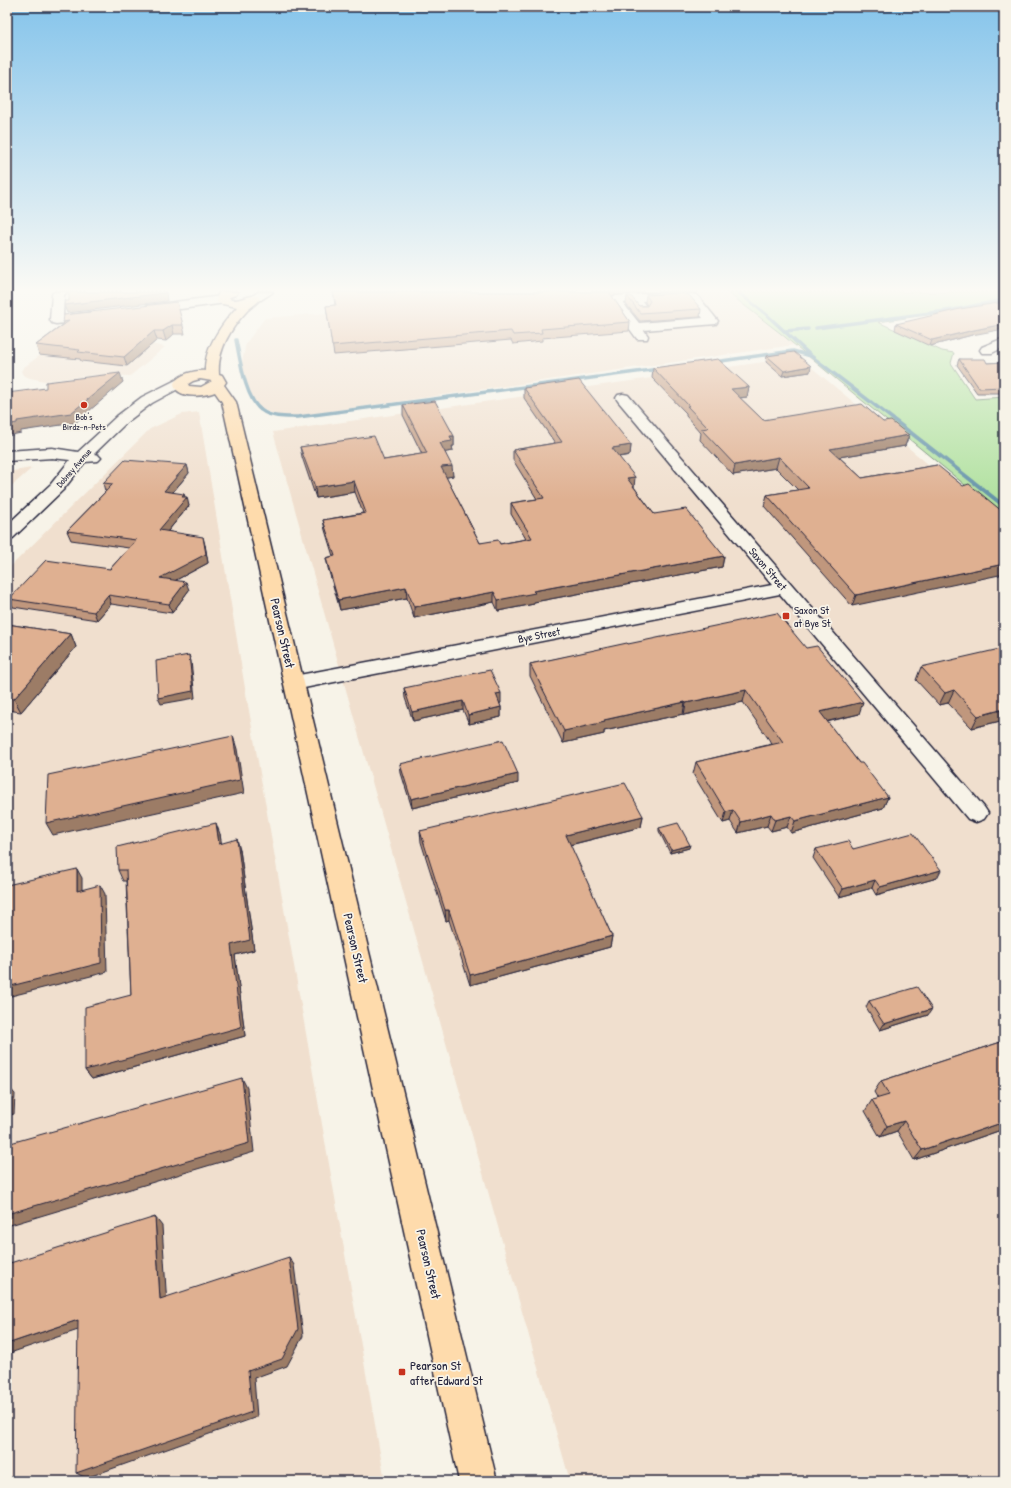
<svg xmlns="http://www.w3.org/2000/svg" width="1011" height="1488" font-family="'Patrick Hand',sans-serif">
  <style>
    .built { fill: #f0dfce }
    .green { fill: #b1e1a0; stroke: #6a826e }
    .lines { fill: none; stroke-linecap: round; stroke-linejoin: round }
    .stream-far1 { stroke: #6492a8; stroke-width: 3.5 }
    .stream { stroke: #6492a8; stroke-width: 4 }
    .minor-casing { stroke: #22223b; stroke-width: 3 }
    .major-casing { stroke: #22223b; stroke-width: 3 }
    .minor { fill: #f7f3e8; fill-rule: evenodd }
    .major { fill: #fedbac; fill-rule: evenodd }
    .wall { fill: #c0977d; stroke: #22223b }
    .shaded-wall { fill: #9c7b66; stroke: #22223b }
    .building { fill: #dfb091; stroke: #22223b }
    .poi-dot { fill: #c8321e; stroke: #f7f3e8; stroke-width: 1.5 }
    .labels { text-anchor: middle; stroke-width: 3.5; stroke-linejoin: round; paint-order: stroke }
    .far-poi-label { font-size: 9px; fill: #22223b; stroke: #f7f3e8 }
    .far-street-label { font-size: 9px; fill: #22223b; stroke: #f7f3e8 }
    .street-label { font-size: 11px; fill: #22223b; stroke: #f7f3e8 }
    .poi-label { font-size: 11px; fill: #22223b; stroke: #f7f3e8; text-anchor: start }
    .near-street-label { font-size: 13px; fill: #22223b; stroke: #f7f3e8 }
    .near-poi-label { font-size: 13px; fill: #22223b; stroke: #f7f3e8; text-anchor: start }
  </style>
  <rect width="100%" height="100%" fill="#f7f3e8"/>
  <filter id="ink" filterUnits="userSpaceOnUse"><feTurbulence type="fractalNoise" baseFrequency=".025" numOctaves="2"/><feDisplacementMap in="SourceGraphic" scale="8" xChannelSelector="R" yChannelSelector="G"/><feConvolveMatrix kernelMatrix="1 2 1 2 8 2 1 2 1" color-interpolation-filters="sRGB"/></filter>
  <g filter="url(#ink)">
    <path class="built" d="M587 292H727L794 345 283 418 257 407 240 372 246 343 265 318Z
      M55 344H151L165 347 130 376 96 375 45 381 30 378 23 375 21 371 23 368Z
      M799 357 1004 527V1481H570L273 432Z
      M199 412 245 688 385 1481H7V570L150 429 182 414Z
      M32 468 7 490V472Z"/>
    <path class="green" d="M727 292H1004V304L878 322 942 351 954 353 951 363 975 399 1004 397V517L780 333Z"/>
    <g class="lines">
      <path class="stream-far1" d="M738 292 767 315 810 355
        M816 328 953 310 1004 300
        M785 331 808 329
        M236 340C240 359 245 398 261 410 271 418 287 417 298 417L659 369
        M714 362 793 351 811 356 911 433"/>
      <path class="stream" d="M910 432 1004 506"/>
      <g class="minor-casing">
        <path id="minor" d="M54 292H67L64 295 63 316 94 312 98 313 100 316 98 319 94 320 56 324 52 323 50 320 52 294Z
          M258 292H273L261 300H253L251 297Z
          M675 292 697 295 718 321 716 324 644 330 648 336 647 339H637L609 300 611 297 615 296ZM678 299 689 301 703 318 639 323 623 303 631 302 638 312H646L648 309 642 301Z
          M222 296 226 297 228 300 226 303 150 313 146 312 144 309 146 306 150 305Z
          M1004 338V347L992 353H982L980 350 982 347Z
          M184 376 189 377 191 380 189 383 152 403 127 422 94 454 98 455 101 458 98 461 85 462 63 490 13 538 7 539V525L51 484 70 460 52 458 7 461V451L52 448 78 452 117 416 142 397Z
          M623 394 628 395 984 807 988 813 984 819 976 822 968 819 780 594 294 690 287 688 284 683 287 678 294 676 772 585 618 401 616 398 618 395Z"/>
      </g>
      <g class="major-casing">
        <path id="major" d="M219 292H238L236 295 229 297 231 300C241 301 249 294 258 296L260 299C257 304 250 307 246 312 231 328 217 351 219 374L222 375 226 382 224 385 236 402 497 1481H459L222 402 215 392C204 396 183 399 175 388L174 383C180 374 195 370 205 371 204 348 222 324 237 307L218 303 216 300ZM200 379 212 381 201 387 189 386 188 384 193 381Z"/>
      </g>
      <use href="#minor" class="minor"/>
      <use href="#major" class="major"/>
    </g>
    <path class="wall" d="M333 292H655L615 295H611L630 322 629 331 542 338V341L513 344 511 340 334 355 326 306 335 305Z
      M684 292H697V294Z
      M646 295 701 309 700 317 640 321 626 304 627 296 639 306 647 305 645 302Z
      M177 302 185 334H174L166 341 157 340 127 366 81 361 80 359 39 355 36 345 64 324 63 322Z
      M896 324 972 335 930 346 895 330Z
      M767 356 810 372 782 376 766 362Z
      M959 359 987 363 1004 362V393H977L957 365Z
      M653 368 749 387 747 397 740 398 763 420 883 422 909 435 905 446 839 457 862 478 937 465 852 606 764 506 767 495 798 490 776 468 733 475 700 440 701 433 686 416V413L652 378Z
      M524 388 631 445 630 455 619 457 634 487 654 514 724 556 722 567 534 602V604L498 611 494 602 414 618 407 598 340 610 328 568 326 558 333 556 325 530 323 520 363 513 355 492 316 498 302 457 300 447 384 460 422 454 403 415V405L454 436V446H452L453 451 445 452 453 476 446 477 480 543 500 544 526 539 511 514V503L537 499 513 460V450L555 443 524 398Z
      M187 465 189 473 173 492 185 497 189 506 168 531 205 545 208 563 176 580 189 590 172 613 111 604 97 620 13 607 9 599 110 569 129 548 71 540 67 531 106 491H105L103 483Z
      M7 624 71 634 76 647 21 712 7 710Z
      M628 644 859 714 827 722 859 763 888 797 883 808 791 833 787 827 771 831 767 826 738 833 730 821 723 823 693 774 696 762 772 744 743 702 684 715 683 714 604 731V734L563 743 530 676V664Z
      M921 667 1004 720 972 728 948 703 939 705 916 680Z
      M404 688 501 703H499L501 707V717L469 724 463 710 413 721 405 698Z
      M400 764 518 783 412 808 401 773Z
      M643 816 641 827 570 845 612 936 610 947 470 985 449 920 446 921 421 842 420 831Z
      M659 828 689 848 670 853 659 831Z
      M220 834 221 843 240 850 254 950 235 955 245 1036 92 1079 85 1070 131 995 126 881H123L118 870Z
      M816 849H853L937 878 876 895 872 888 839 897 813 858Z
      M869 1001 928 1015 880 1030 866 1007Z
      M1004 1041V1129L914 1160 897 1131 880 1137 865 1111 872 1100 878 1099 874 1092 881 1081Z"/>
    <path class="shaded-wall" d="M166 292 167 301 67 313 64 305Z
      M608 292H615V295L611 296Z
      M7 293 10 302 7 327Z
      M69 321 66 331 63 322Z
      M1004 324V329L972 335 930 346 932 340 974 330Z
      M172 325 174 334 166 341 163 331Z
      M154 331 157 340 127 366 124 357Z
      M811 366 810 372 782 376 784 371Z
      M120 373 123 382 75 423 21 431V433L7 436V425L17 421Z
      M749 387 747 397 729 399 731 389Z
      M909 435 905 446 827 459 830 449Z
      M450 436H454V446H452L453 451 441 453 440 443Z
      M631 445 630 455 611 458 612 448Z
      M779 457 776 468 733 475 735 465Z
      M187 465 189 473 166 500 164 491Z
      M452 466 453 476 442 478 441 467Z
      M635 477 634 488 627 478Z
      M354 481 355 492 316 498 315 487Z
      M184 494 186 499 187 497 189 506 161 539 159 530Z
      M203 537 205 545 208 563 163 587 160 578Z
      M724 556 722 567 534 602V604L498 611V600L533 591Z
      M1004 564V574L852 606 856 595Z
      M186 582 189 590 172 613 169 604Z
      M406 587 407 598 340 610 338 600Z
      M494 592V602L414 618V607Z
      M108 595 111 604 97 620 94 612Z
      M71 634 76 647 21 712 14 699Z
      M189 655 191 661 195 698 161 704 158 698Z
      M746 690 743 702 684 715 686 703Z
      M954 690 948 703 939 705 945 693Z
      M501 693V703L496 704V694Z
      M463 701V710L413 721 412 712Z
      M685 702 683 714 604 731V734L563 743 564 731 604 720Z
      M863 702 859 714 816 724 820 712Z
      M501 707V717L469 724 468 715Z
      M1004 709V720L972 728 978 716Z
      M233 736 237 749 244 793 53 835 46 823Z
      M518 774V783L412 808 411 799Z
      M888 797 883 808 791 833 795 821Z
      M733 810 730 821 723 823 726 812Z
      M771 814 767 826 738 833 741 822Z
      M643 816 641 827 565 846 566 835Z
      M791 816 787 827 771 831 775 820Z
      M216 823 220 834 223 854 219 844Z
      M237 839 240 850 254 950 235 955 245 1036 92 1079 85 1070 231 945Z
      M690 845 689 848 670 853 671 850Z
      M77 869 82 878V900L77 891Z
      M941 870 937 878 876 895 880 887Z
      M875 880 872 888 839 897 843 889Z
      M100 885 105 894 107 972 7 997V987Z
      M445 910H449V920L446 921Z
      M612 936 610 947 470 985V975Z
      M932 1009 928 1015 880 1030 884 1024Z
      M242 1078 247 1088 254 1152 7 1226V1214Z
      M8 1086 15 1094 14 1114 7 1116Z
      M904 1121 897 1131 880 1137 887 1126Z
      M1004 1122V1129L914 1160 922 1150Z
      M155 1217 162 1226 167 1306 160 1299Z
      M289 1257 294 1265 303 1336 287 1366 254 1378 257 1417 86 1478 76 1473 248 1371Z
      M78 1320 87 1327 7 1354V1344Z"/>
    <path class="building" d="M69 292H165V293L64 305 65 301H69Z
      M333 292H609L630 322 541 329 542 333 513 335 511 331 332 346 326 306 336 305Z
      M679 293 689 295 701 309 640 313 627 296H631L639 306H647L650 301 646 295Z
      M177 302 183 325H172L163 331H154L124 357 78 352 80 350 36 345 69 321 63 322 64 315Z
      M1004 302V324L974 330 932 340 896 324 960 309Z
      M794 352 811 366 784 371 767 356Z
      M718 359 749 387 731 389 763 420 862 404 883 422 891 421 909 435 830 449 862 478 937 465 963 486 969 484 1003 512 1000 513 1004 516V564L856 595 767 495 809 488 779 457 735 465 701 429 708 428 687 406H689L653 368Z
      M959 359H985L987 363 1004 362V387L979 388Z
      M120 373 71 413 17 421V423L7 425V393L46 388V382Z
      M579 380 631 445 612 448 635 477 627 478 654 514 686 509 724 556 533 591 535 593 498 600 494 592 414 607 406 587 338 600 326 558 335 556 323 520 366 513 354 481 315 487 300 447 374 436 384 460 427 453 403 405 435 401 454 436H450L452 441 440 443 452 466 441 467 480 543 498 540 500 544 532 538 511 503 544 498 513 450 562 442 524 388Z
      M125 460 187 465 164 491 184 494 182 497H187L159 530 203 537 206 554 160 578 186 582 169 604 108 595 94 612 9 599 46 560 110 569 136 540 67 531 113 484 103 483Z
      M777 613 806 648 817 646 863 702 820 712 859 763H862L888 797 795 821 791 816 775 820 771 814 741 822 733 810 726 812 696 762 783 742 746 690 686 703 685 702 604 720 605 722 564 731 530 664 627 643 628 644Z
      M7 624 71 634 14 699 7 698Z
      M1004 648V709L978 716 954 690 945 693 921 667Z
      M189 655 193 691 158 698 156 661Z
      M490 670 501 693 496 694 501 707 468 715 463 701 412 712 404 688Z
      M233 736 240 780 46 823 48 775Z
      M503 740 518 774 411 799 400 764Z
      M625 783 643 816 566 835 612 936 470 975 449 910H445L420 831Z
      M216 823 219 844 237 839 250 940 231 945 241 1027 85 1070V1007L131 995 126 870H118L117 847Z
      M678 823 690 845 671 850 659 828Z
      M913 833 941 870 880 887 875 880 843 889 816 849 848 841 853 849Z
      M77 869V891L100 885 101 963 7 987V885Z
      M917 987 932 1009 884 1024 869 1001Z
      M1004 1041V1122L922 1150 904 1121 887 1126 872 1100 889 1095 881 1081Z
      M242 1078 249 1143 7 1214V1144Z
      M155 1217 160 1299 289 1257 298 1329 282 1359 248 1371 252 1412 76 1473 78 1320 7 1344V1264Z"/>
  </g>
  <linearGradient id="sky" x2="0" y2="1"><stop stop-color="#85c4eb"/><stop offset="0.58" stop-color="#fbfaf5"/><stop offset="1" stop-color="#fbfaf5" stop-opacity="0"/></linearGradient>
  <rect width="1011" height="500" fill="url(#sky)"/>
  <g class="poi-dot">
    <circle cx="84" cy="405" r="4"/>
    <rect x="782" y="612" width="8" height="8" rx="2"/>
    <rect x="398" y="1368" width="8" height="8" rx="2"/>
  </g>
  <g class="labels">
    <g class="far-poi-label">
      <text x="84" y="420">Bob's<tspan x="84" dy="10">Birdz-n-Pets</tspan></text>
    </g>
    <g class="far-street-label">
      <text transform="translate(74 468) rotate(-49)" y="3">Dobney Avenue</text>
    </g>
    <g class="street-label">
      <text transform="translate(768 569) rotate(50)" y="4">Saxon Street</text>
      <text transform="translate(539 635) rotate(-11)" y="4">Bye Street</text>
    </g>
    <g class="poi-label">
      <text x="794" y="614">Saxon St<tspan x="794" dy="13">at Bye St</tspan></text>
    </g>
    <g class="near-street-label">
      <text transform="translate(283 633) rotate(77)" y="5">Pearson Street</text>
      <text transform="translate(356 948) rotate(77)" y="5">Pearson Street</text>
      <text transform="translate(429 1264) rotate(77)" y="5">Pearson Street</text>
    </g>
    <g class="near-poi-label">
      <text x="410" y="1370">Pearson St<tspan x="410" dy="15">after Edward St</tspan></text>
    </g>
  </g>
  <rect width="1011" height="1488" fill="none" stroke="#f7f3e8" stroke-width="24"/>
  <rect x="12" y="12" width="987" height="1464" fill="none" stroke="#22223b" stroke-width="1.5" filter="url(#ink)"/>
</svg>
